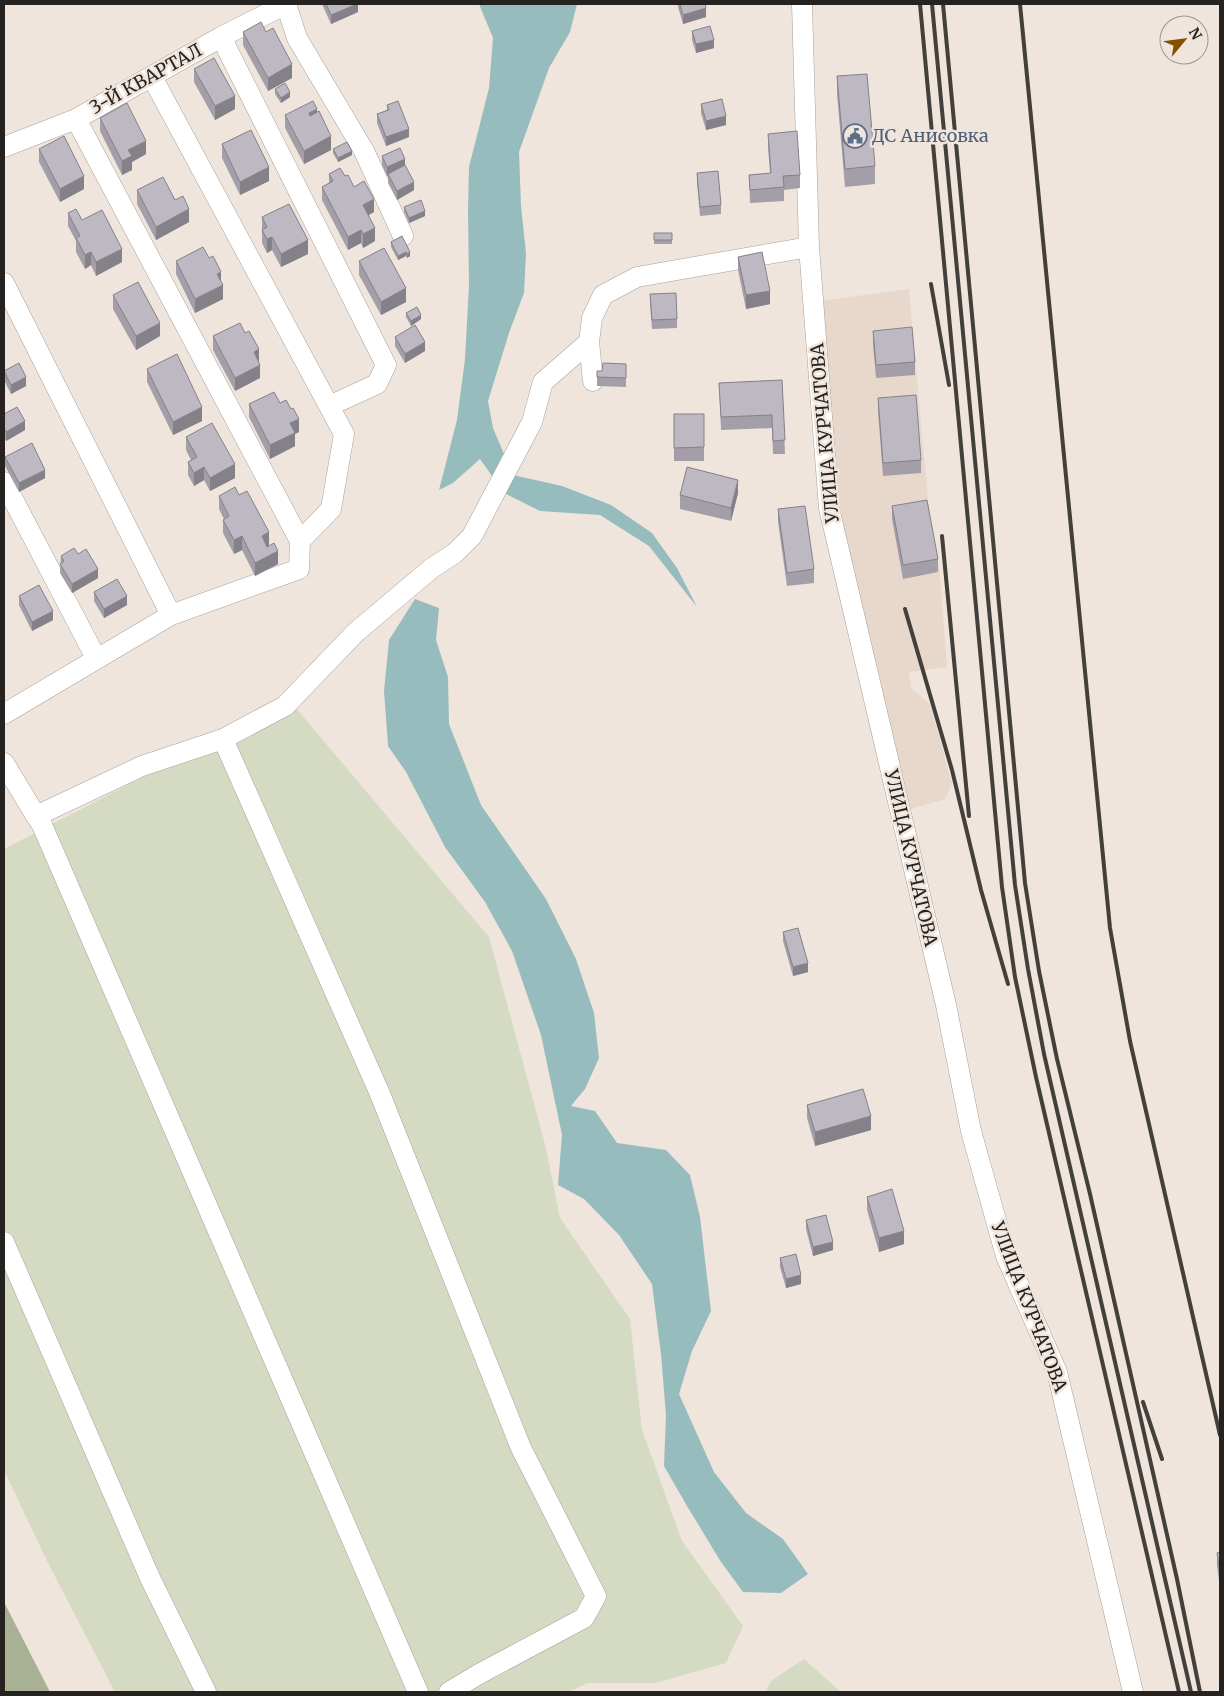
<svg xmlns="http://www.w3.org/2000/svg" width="1224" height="1696" font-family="Merriweather,serif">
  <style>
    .built { fill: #e8d8cb }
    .green { fill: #d4dbc2 }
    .forest { fill: #a9b195 }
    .water { fill: #97bcbd }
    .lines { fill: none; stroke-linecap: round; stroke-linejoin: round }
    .minor-casing { stroke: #a9a099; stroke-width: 21 }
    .minor { stroke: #fff; stroke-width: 20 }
    .rail { stroke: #433f3b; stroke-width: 4 }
    .wall { fill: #a39ea7 }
    .shaded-wall { fill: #848188 }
    .building { fill: #bdb8c2; stroke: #848188 }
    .labels { text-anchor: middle; stroke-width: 5; stroke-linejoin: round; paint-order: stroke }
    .street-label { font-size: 18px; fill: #25221f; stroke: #efe5dd }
    .service-label { font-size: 18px; fill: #4e5e75; stroke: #efe5dd; text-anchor: start }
  </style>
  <rect width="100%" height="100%" fill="#efe5dd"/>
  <path class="built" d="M909 289 929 512 940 573 947 667 909 672 911 688 930 704 952 784 945 799 908 810 836 507 820 301Z"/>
  <path class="green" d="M290 701 489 937 546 1148 560 1218 630 1319 642 1430 682 1541 743 1626 726 1663 655 1683H588L568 1692H115L47 1561 4 1470V849Z
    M804 1659 841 1692H765L772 1680Z"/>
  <path class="forest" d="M4 1602 50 1692H4Z"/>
  <path class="water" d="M479 4H577L570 32 549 68 519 152 521 206 526 253 524 293 509 333 488 401 493 428 513 475 562 486 611 505 652 533 677 568 697 607 649 546 600 515 540 511 504 493 480 459 453 483 439 490 457 420 465 359 469 285 468 210 469 167 489 88 493 38Z
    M415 599 439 608 436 640 448 677 449 724 481 805 546 899 576 959 594 1013 599 1058 585 1089 571 1106 595 1111 617 1143 666 1150 690 1175 700 1217 711 1311 692 1351 679 1394 714 1472 746 1513 783 1539 808 1574 781 1593 743 1592 721 1562 687 1506 664 1466 666 1415 661 1354 652 1284 619 1235 584 1199 558 1185 562 1135 541 1035 512 951 485 902 445 847 406 772 388 746 384 691 389 640Z"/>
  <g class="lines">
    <g class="minor-casing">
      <path id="minor" d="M286 4 297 38 364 151 403 236
        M802 4 809 247 829 508 946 1005 971 1131 1006 1256 1057 1372 1133 1692
        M221 37 386 365 377 384 329 406
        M152 77 344 434 331 509 300 541
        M4 147 76 119 221 37 286 4
        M4 283 171 615
        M593 381 589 342 592 318 603 295 637 277 809 247
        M4 482 96 658
        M4 714 171 615 299 569 300 541 76 119
        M223 739 380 1094 521 1448 596 1596 584 1618 479 1674 449 1692
        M4 763 36 816 142 766 223 739 285 706 355 633 432 568 455 553 472 536 532 422 543 382 589 342
        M36 816 42 825 418 1692
        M4 1242 150 1578 206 1692"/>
    </g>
    <use href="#minor" class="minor"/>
    <path class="rail" d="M920 4 1002 887 1015 977 1036 1077 1179 1692
      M932 4 1015 885 1028 969 1044 1054 1191 1692
      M943 4 1025 883 1039 971 1057 1059 1090 1194 1177 1579 1200 1692
      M1020 4 1110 928 1130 1041 1220 1435
      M931 284 949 385
      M942 536 969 816
      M905 609 952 770 981 890 1008 984
      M1143 1402 1162 1459"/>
  </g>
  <path class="wall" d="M322 4H358V12L331 24Z
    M678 4H705L706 17 683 24 678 7Z
    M692 31 714 48 696 53 692 40Z
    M243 32H266L292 78 268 91 243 45Z
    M194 69 235 109 215 120 194 82Z
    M837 76 875 166V184L845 187 837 94Z
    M275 89 290 97 281 103 275 94Z
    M701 104 726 125 706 130 701 113Z
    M387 105 409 137 386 146 377 123V114L387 110Z
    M317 112 331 150 304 164 285 128V115Z
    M100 118 146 154 132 162V170L122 175 100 131Z
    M768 134 800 175V188L784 190V201L750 203 749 175 770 173 768 147Z
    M222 144 269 181 240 195 222 158Z
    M39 149 84 189 60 202 39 162Z
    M333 149 352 155 338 162 333 153Z
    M382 156 405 165 414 190 397 200 388 183V176H387L382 165Z
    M697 173 721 205V214L700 216 697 182Z
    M329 174 345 176 354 187 374 212 369 215 375 241 363 248 361 243 348 250 322 200V187L329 183Z
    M137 190 175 200 189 222 156 240 137 204Z
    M404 207 425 216 409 223 404 212Z
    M68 213 82 220 122 262 96 276 91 265 85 269 76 252V241L68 226Z
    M262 217 308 254 281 267 272 250 267 253 262 243Z
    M654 233H672V244H654Z
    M402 236 410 256 407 258 406 256 398 260 391 247V242Z
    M738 257 770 304 746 309 738 270Z
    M176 261 221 282 223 299 195 313 176 274Z
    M359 261 406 302 381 315 359 275Z
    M113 295 160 336 136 350 113 309Z
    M650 303 677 319V328L652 329Z
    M406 313 421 319 411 326 406 317Z
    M873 331 915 362V375L876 378 873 344Z
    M213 336 260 378 235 391 213 350Z
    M395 337 425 351 405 363 395 346Z
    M626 364V387L597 386V377Z
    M147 369 202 421 173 435 147 382Z
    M4 371 26 386 11 394 4 380Z
    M782 380 785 454H773L772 428 721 430 719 383Z
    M878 398 921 460V473L883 476 878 411Z
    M280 403 299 432 295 434V446L270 459 249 417V404Z
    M4 414 25 430 6 441 4 436Z
    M674 414H704V461H674Z
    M186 437 235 478 210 491 204 480 194 486 188 475V462L191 460 186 450Z
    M5 457 45 478 19 492 5 466Z
    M738 493 731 521 680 509V495Z
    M219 496 269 546 278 564 255 576 242 550 234 554 223 533V520L224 519 219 509Z
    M892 506 938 559V572L903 579 892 519Z
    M778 509 814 569V583L787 586 778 522Z
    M61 556 98 578 72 593 60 573Z
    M94 592 127 605 104 618 94 601Z
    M19 596 53 620 32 631 19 605Z
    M783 932 808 972 793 976 783 941Z
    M807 1105 871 1130 815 1146 807 1118Z
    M867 1197 904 1244 879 1252 867 1210Z
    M806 1220 833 1250 813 1256 806 1229Z
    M780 1258 801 1284 786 1288 780 1267Z
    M1220 1552V1588L1217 1566V1553Z"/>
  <path class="shaded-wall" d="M358 4V12L331 24V15Z
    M706 8V17L683 24V15Z
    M714 40V48L696 53V44Z
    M292 64V78L268 91V78Z
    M290 92V97L281 103V98Z
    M235 96V109L215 120V106Z
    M317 109V122L309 126V113Z
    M726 116V125L706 130V121Z
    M409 129V137L386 146V137Z
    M331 136V150L304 164V151Z
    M146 141V154L132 162V170L122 175V161L128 150Z
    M352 151V155L338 162V158Z
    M405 159V168L388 174 387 176V167Z
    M269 167V181L240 195V182Z
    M84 176V189L60 202V189Z
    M414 182V190L397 200V191Z
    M374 199V212L363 218V205Z
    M189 209V222L156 240V227Z
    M425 211V216L409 223V218Z
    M375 228V241L363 248V234Z
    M361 230V243L348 250V237Z
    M272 237V250L267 253V239Z
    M308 240V254L281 267V254Z
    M122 249V262L96 276V262Z
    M91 252V265L85 269V255Z
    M406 252V256L398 260V256Z
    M410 252V256L407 258V254Z
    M221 272V286L217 274Z
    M223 285V299L195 313V299Z
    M406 288V302L381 315V302Z
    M770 291V304L746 309V295Z
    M421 315V319L411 326V321Z
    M160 323V336L136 350V336Z
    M425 342V351L405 363V354Z
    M259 349V363L254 352Z
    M260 365V378L235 391V378Z
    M26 377V386L11 394V385Z
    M202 407V421L173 435V422Z
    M299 419V432L295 434V446L270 459V445L290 423Z
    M25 421V430L6 441V432Z
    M235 464V478L210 491V478Z
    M204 467V480L194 486V473Z
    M45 470V478L19 492V483Z
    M738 480V493L731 521V508Z
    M269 532V546L262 550V536Z
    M242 536V550L234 554V540Z
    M278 551V564L255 576V563Z
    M98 569V578L72 593V584Z
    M127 596V605L104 618V609Z
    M53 611V620L32 631V622Z
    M808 963V972L793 976V967Z
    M871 1116V1130L815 1146V1132Z
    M904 1231V1244L879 1252V1238Z
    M833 1242V1250L813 1256V1247Z
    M801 1275V1284L786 1288V1279Z"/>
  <path class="building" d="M326 4H357L331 15Z
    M680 4H705L706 8 683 15Z
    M261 22 266 32 273 28 292 64 268 78 243 32Z
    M710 26 714 40 696 44 692 31Z
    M214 58 235 96 215 106 194 69Z
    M867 74 875 166 845 169 837 76Z
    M285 83 290 92 281 98 275 89Z
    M722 99 726 116 706 121 701 104Z
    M313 101 317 109 309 113 310 116 319 111 331 136 304 151 285 115Z
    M398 101 409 129 386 137 377 114 389 110 387 105Z
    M127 103 146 141 128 150 132 156 122 161 100 118Z
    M251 130 269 167 240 182 222 144Z
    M797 131 800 175 783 176 784 187 750 190 749 175 771 173 768 134Z
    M64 136 84 176 60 189 39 149Z
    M347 142 352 151 338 158 333 149Z
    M400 148 405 159 387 167 382 156Z
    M405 165 414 182 397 191 388 174Z
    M340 168 345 176 348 175 354 187 364 181 374 199 363 205 375 228 363 234 361 230 348 237 322 187 333 181 329 174Z
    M718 171 721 205 700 207 697 173Z
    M163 177 175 200 183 196 189 209 156 227 137 190Z
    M421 200 425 211 409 218 404 207Z
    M289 204 308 240 281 254 272 237 267 239 262 230 267 227 262 217Z
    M76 209 82 220 102 210 122 249 96 262 91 252 85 255 76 238 80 236 68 213Z
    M654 233H672V240H654Z
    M402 236 410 252 407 254 406 252 398 256 391 242Z
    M203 247 209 258 213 256 221 272 217 274 223 285 195 299 176 261Z
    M384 248 406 288 381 302 359 261Z
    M762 252 770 291 746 295 738 257Z
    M138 282 160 323 136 336 113 295Z
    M676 293 677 319 652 320 650 294Z
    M417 307 421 315 411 321 406 313Z
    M240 323 245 333 249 331 259 349 254 352 260 365 235 378 213 336Z
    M415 325 425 342 405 354 395 337Z
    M912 327 915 362 876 365 873 331Z
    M177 354 202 407 173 422 147 369Z
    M19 363 26 377 11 385 4 371Z
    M603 363 626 364V378L597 377V371H602Z
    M782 380 785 440 773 441 772 415 721 417 719 383Z
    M274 392 280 403 286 400 291 409 293 408 299 419 290 423 295 433 270 445 249 404Z
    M916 395 921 460 883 463 878 398Z
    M17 407 25 421 6 432 4 428V414Z
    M674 414H704V447L674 448Z
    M212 423 235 464 210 478 204 467 194 473 188 462 197 457 186 437Z
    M32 443 45 470 19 483 5 457Z
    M687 467 738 480 731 508 680 495Z
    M235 487 239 495 247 491 269 532 262 536 267 547 274 543 278 551 255 563 242 536 234 540 223 520 229 516 219 496Z
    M927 500 938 559 903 565 892 506Z
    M805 506 814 569 787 573 778 509Z
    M74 548 78 554 86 549 98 569 72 584 60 564 64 561 61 556Z
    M117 579 127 596 104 609 94 592Z
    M39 585 53 611 32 622 19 596Z
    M798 928 808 963 793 967 783 932Z
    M863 1089 871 1116 815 1132 807 1105Z
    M892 1189 904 1231 879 1238 867 1197Z
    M826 1215 833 1242 813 1247 806 1220Z
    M796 1254 801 1275 786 1279 780 1258Z
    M1220 1552V1574L1217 1553Z"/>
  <defs>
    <g id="civic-ring" transform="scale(1.25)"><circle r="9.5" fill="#efe5dd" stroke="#5c6f8a" stroke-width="1.5"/><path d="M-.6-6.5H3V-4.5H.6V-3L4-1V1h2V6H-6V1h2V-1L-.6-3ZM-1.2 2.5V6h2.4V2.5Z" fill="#5c6f8a"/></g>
  </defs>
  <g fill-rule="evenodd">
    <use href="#civic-ring" x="855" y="136"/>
  </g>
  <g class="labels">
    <g class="street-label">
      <text transform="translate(146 79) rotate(-29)" y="6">3-Й КВАРТАЛ</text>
      <text transform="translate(825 433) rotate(-95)" y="6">УЛИЦА КУРЧАТОВА</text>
      <text transform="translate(911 858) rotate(77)" y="6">УЛИЦА КУРЧАТОВА</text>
      <text transform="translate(1029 1307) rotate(69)" y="6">УЛИЦА КУРЧАТОВА</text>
    </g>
    <g class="service-label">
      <text x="872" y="142">ДС Анисовка</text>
    </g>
  </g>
  <rect width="1224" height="1696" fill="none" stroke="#25221f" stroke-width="10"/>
  <g transform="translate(1184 40) rotate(61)"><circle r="24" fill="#efe5dd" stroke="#9e9791"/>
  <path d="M0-4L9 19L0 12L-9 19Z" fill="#864f00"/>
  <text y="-8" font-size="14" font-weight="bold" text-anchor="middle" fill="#25221f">N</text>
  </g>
</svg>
